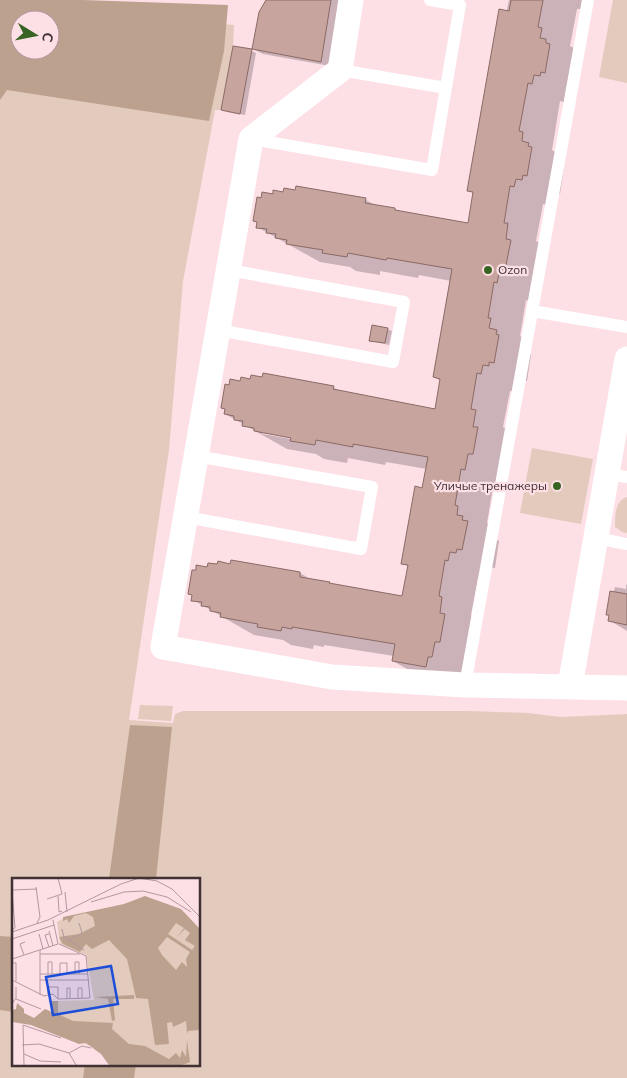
<svg xmlns="http://www.w3.org/2000/svg" width="627" height="1078" font-family="Mulish,sans-serif">
  <style>
    .green { fill: #e2cbbc; fill-rule: evenodd }
    .forest { fill: #bca18e; fill-rule: evenodd }
    .shadow { fill: #0003; fill-rule: evenodd }
    .building { fill: #c8a49f; stroke: #8b6a65 }
    .lines { fill: none; stroke-linecap: round; stroke-linejoin: round }
    .service { stroke: #fff; stroke-width: 12 }
    .minor { stroke: #fff; stroke-width: 25 }
    .poi-dot { fill: #386524; stroke: #fddfe6; stroke-width: 2 }
    .labels { text-anchor: middle; stroke-width: 4.5; stroke-linejoin: round; paint-order: stroke }
    .poi-label { font-size: 12px; fill: #403135; stroke: #fddfe6; text-anchor: start }
    .inset-road { fill: none; stroke: #b1999f; stroke-width: 1 }
    .view { fill: #1d4ed8; fill-opacity: 0.15; stroke: #1d4ed8; stroke-width: 2.5 }
    .inset-edge { fill: none; stroke: #403135; stroke-width: 2.5 }
  </style>
  <rect width="100%" height="100%" fill="#fddfe6"/>
  <path class="green" d="M613 0H627V83L599 77Z
    M0 2 234 25 233 46 221 110H215L183 281 169 450 129 720 173 723 175 714 183 711H468L528 713 561 717 627 714V1078H0ZM20 20H50V50H20ZM14 879H199V1064H14Z
    M532 448 593 459 581 524 520 513Z
    M627 497V533L622 532 615 527C615 515 615 501 627 497Z
    M140 705 173 706 171 721 138 719Z"/>
  <path class="forest" d="M0 0H83L228 5 224 51 209 121 7 90 0 100ZM20 20H50V50H20Z
    M130 725 172 727 156 879H109Z
    M0 936 14 937V1012L0 1010Z
    M85 1064H136L134 1078H83Z"/>
  <path class="shadow" d="M268 0H341L330 66 263 54 253 49Z
    M509 0H582L581 9H577L570 46 574 48 564 102 560 101 552 150 555 152 564 167 560 194 555 193 546 205 543 204 536 241 540 243 529 301 526 300 520 336 523 338 528 353 531 355 527 381 522 380 514 392 510 391 503 427 508 430 498 487H493L487 523 490 525 494 538 499 541 495 568 489 567 480 579 478 578 471 615 474 617 464 675 425 679 393 661 394 656 324 645V647L314 645 313 649 291 645 283 640 254 635 193 600V596L189 593 208 569 231 565 232 561 300 573 312 580 404 597 409 567 402 563 423 489 427 469 386 462 385 465 348 458 347 463 324 459 316 454 287 449 225 414 333 387 343 393 436 411 441 381 434 377 451 281 419 275 418 278 380 271V275L356 271 350 267 320 262 257 227 258 223 254 220 366 200 377 206 395 209 400 212 469 224 474 194 468 190ZM260 431 297 438 296 440 263 434Z
    M252 51 256 53 245 115 227 112 222 110Z
    M387 329 392 331 389 345 375 342 370 340Z
    M626 584 627 585V631L609 620 610 616 607 614 615 587 626 589Z"/>
  <path class="building" d="M266 0H331L321 62 252 49 259 12Z
    M511 0H543L538 27 542 28 540 38 546 39V43L550 44 545 73 541 72 540 76 534 75 532 84 528 83 519 131 523 132 522 141 529 143 528 146 532 147 527 176 523 175 522 180 516 179 514 187 510 186 504 223H508L506 239 511 240 505 270 500 269 497 283 494 282 488 318H491L489 328 497 330 496 334 499 335 494 363 489 362V366L483 365 481 374 477 373 471 409 476 410 473 427H478L473 454H468L465 470 461 469 455 505 458 506 457 515 463 516 462 520 468 521 462 550 457 549 456 553 450 552 448 561 445 560 439 596 442 597 440 613 445 614 440 642H435L432 657H428L426 667 392 661 395 644 292 627V629L282 627 281 631 257 627 258 624 220 617 221 613 210 611V607L201 606 202 602 191 601 192 595 188 594 192 570H196V565L207 567 208 563 217 564 218 561 230 564 231 560 300 572V577L330 582 329 583 402 596 408 565 401 564 415 486 422 488 428 457 353 444V447L316 440 315 445 290 441 291 438 254 431V428L242 426 243 421 234 420V416L224 414 225 409 221 408 225 384 229 385 230 379 240 381 241 377 250 379 251 375 262 377 263 373 334 386 333 389 435 409 440 379 433 377 452 269 387 258 386 260 348 253 347 257 322 253 323 250 286 244 287 240 275 238 276 234 266 233 267 229 256 228 257 222 253 221 257 197 261 198 262 192 273 194V190L283 192 284 188 295 190 296 186 366 198 365 203 395 208V210L468 223 473 192 467 191 499 9 509 11Z
    M233 46 252 49 240 114 221 110Z
    M372 325 388 328 385 343 369 341Z
    M610 591 627 594V625L608 621 609 615H606Z"/>
  <g class="lines">
    <path class="service" d="M340 70 446 88
      M251 139 432 170 460 5 430 0
      M532 311 627 327
      M218 330 393 362 404 302 229 270
      M607 474 627 477
      M186 517 361 549 372 487 196 456
      M596 538 627 544
      M465 685 588 0"/>
    <path class="minor" d="M351 0 340 70 251 139 163 647 332 677 465 685 627 688
      M570 686 627 359"/>
  </g>
  <g class="poi-dot">
    <circle cx="488" cy="270" r="5"/>
    <circle cx="557" cy="486" r="5"/>
  </g>
  <g class="labels">
    <g class="poi-label">
      <text x="498" y="274">Ozon</text>
      <text x="547" y="490" text-anchor="end">Уличые тренажеры</text>
    </g>
  </g>
  <g transform="translate(12 878)">
    <rect width="188" height="188" fill="#fddfe6"/>
    <path d="M133 18 187 51V187H128L74 166 42 148 40 123 82 122 74 77 48 66 45 44 54 39 115 26Z" fill="#e2cbbc"/>
    <path d="M133 18 169 31 187 50V152L176 153 175 156 174 143 161 149 160 144 155 145 157 166 143 167 136 121 124 120 115 81 97 62 80 71 74 66 68 74 51 66 47 59 67 56 83 48 81 39 74 35 62 38 57 45 55 41 51 43V39L112 26ZM164 45 172 50 165 59 173 51 178 55 173 62 183 68 180 72 156 56ZM155 59 178 74 174 81 175 89 170 84 164 92 150 77 146 70ZM122 117V121H101L103 142 100 143 96 121 83 119ZM39 123H46V136L61 143 101 145 100 151 117 166 133 168 157 181 164 175 168 180 170 172 174 179 175 162 178 184 170 187H97L89 176 74 165 67 166 19 147 0 144V132L4 131 5 125 12 131V135L22 140 33 131 40 134Z" fill="#bca18e" fill-rule="evenodd"/>
    <path class="inset-road" d="M24 9 28 39 25 45M0 12 25 11M53 14 55 34M46 18 47 34 50 33M35 21 50 16 46 0M79 24 112 14 131 13 155 19 179 34M50 51 52 59 72 72M0 52 3 50 0 12M37 53 41 68M0 54 36 42 109 6 127 0 145 3 160 11 188 39M27 56 31 71M0 61 42 47M57 62 70 55 67 45M37 69 33 57 37 56M28 72V117M28 76H68M12 77 8 66 13 64M0 81 46 66 41 42M0 85H4V103M28 96H76M36 96V84H40V96M48 96V85H55V96M63 96V84H67V96M0 102 32 118 41 116 46 121 78 120 74 78 47 66M28 102H77M36 116V109H46V121M4 121 29 131M55 121V110H58V121M66 121V110H70V121M0 126 4 120V109M10 167 27 166 57 175 64 187M57 175 70 168 79 170M12 176 28 183 49 184M12 187 11 147 49 160"/>
    <path class="view" d="M99 88 106 126 41 137 34 99Z"/>
    <rect width="188" height="188" class="inset-edge"/>
  </g>
  <g transform="translate(35 35) rotate(100)"><circle r="24" fill="#fddfe6" stroke="#b1999f"/>
  <path d="M0-4L9 19L0 12L-9 19Z" fill="#386524"/>
  <text y="-8" font-size="14" font-weight="bold" text-anchor="middle" fill="#403135">С</text>
  </g>
</svg>
